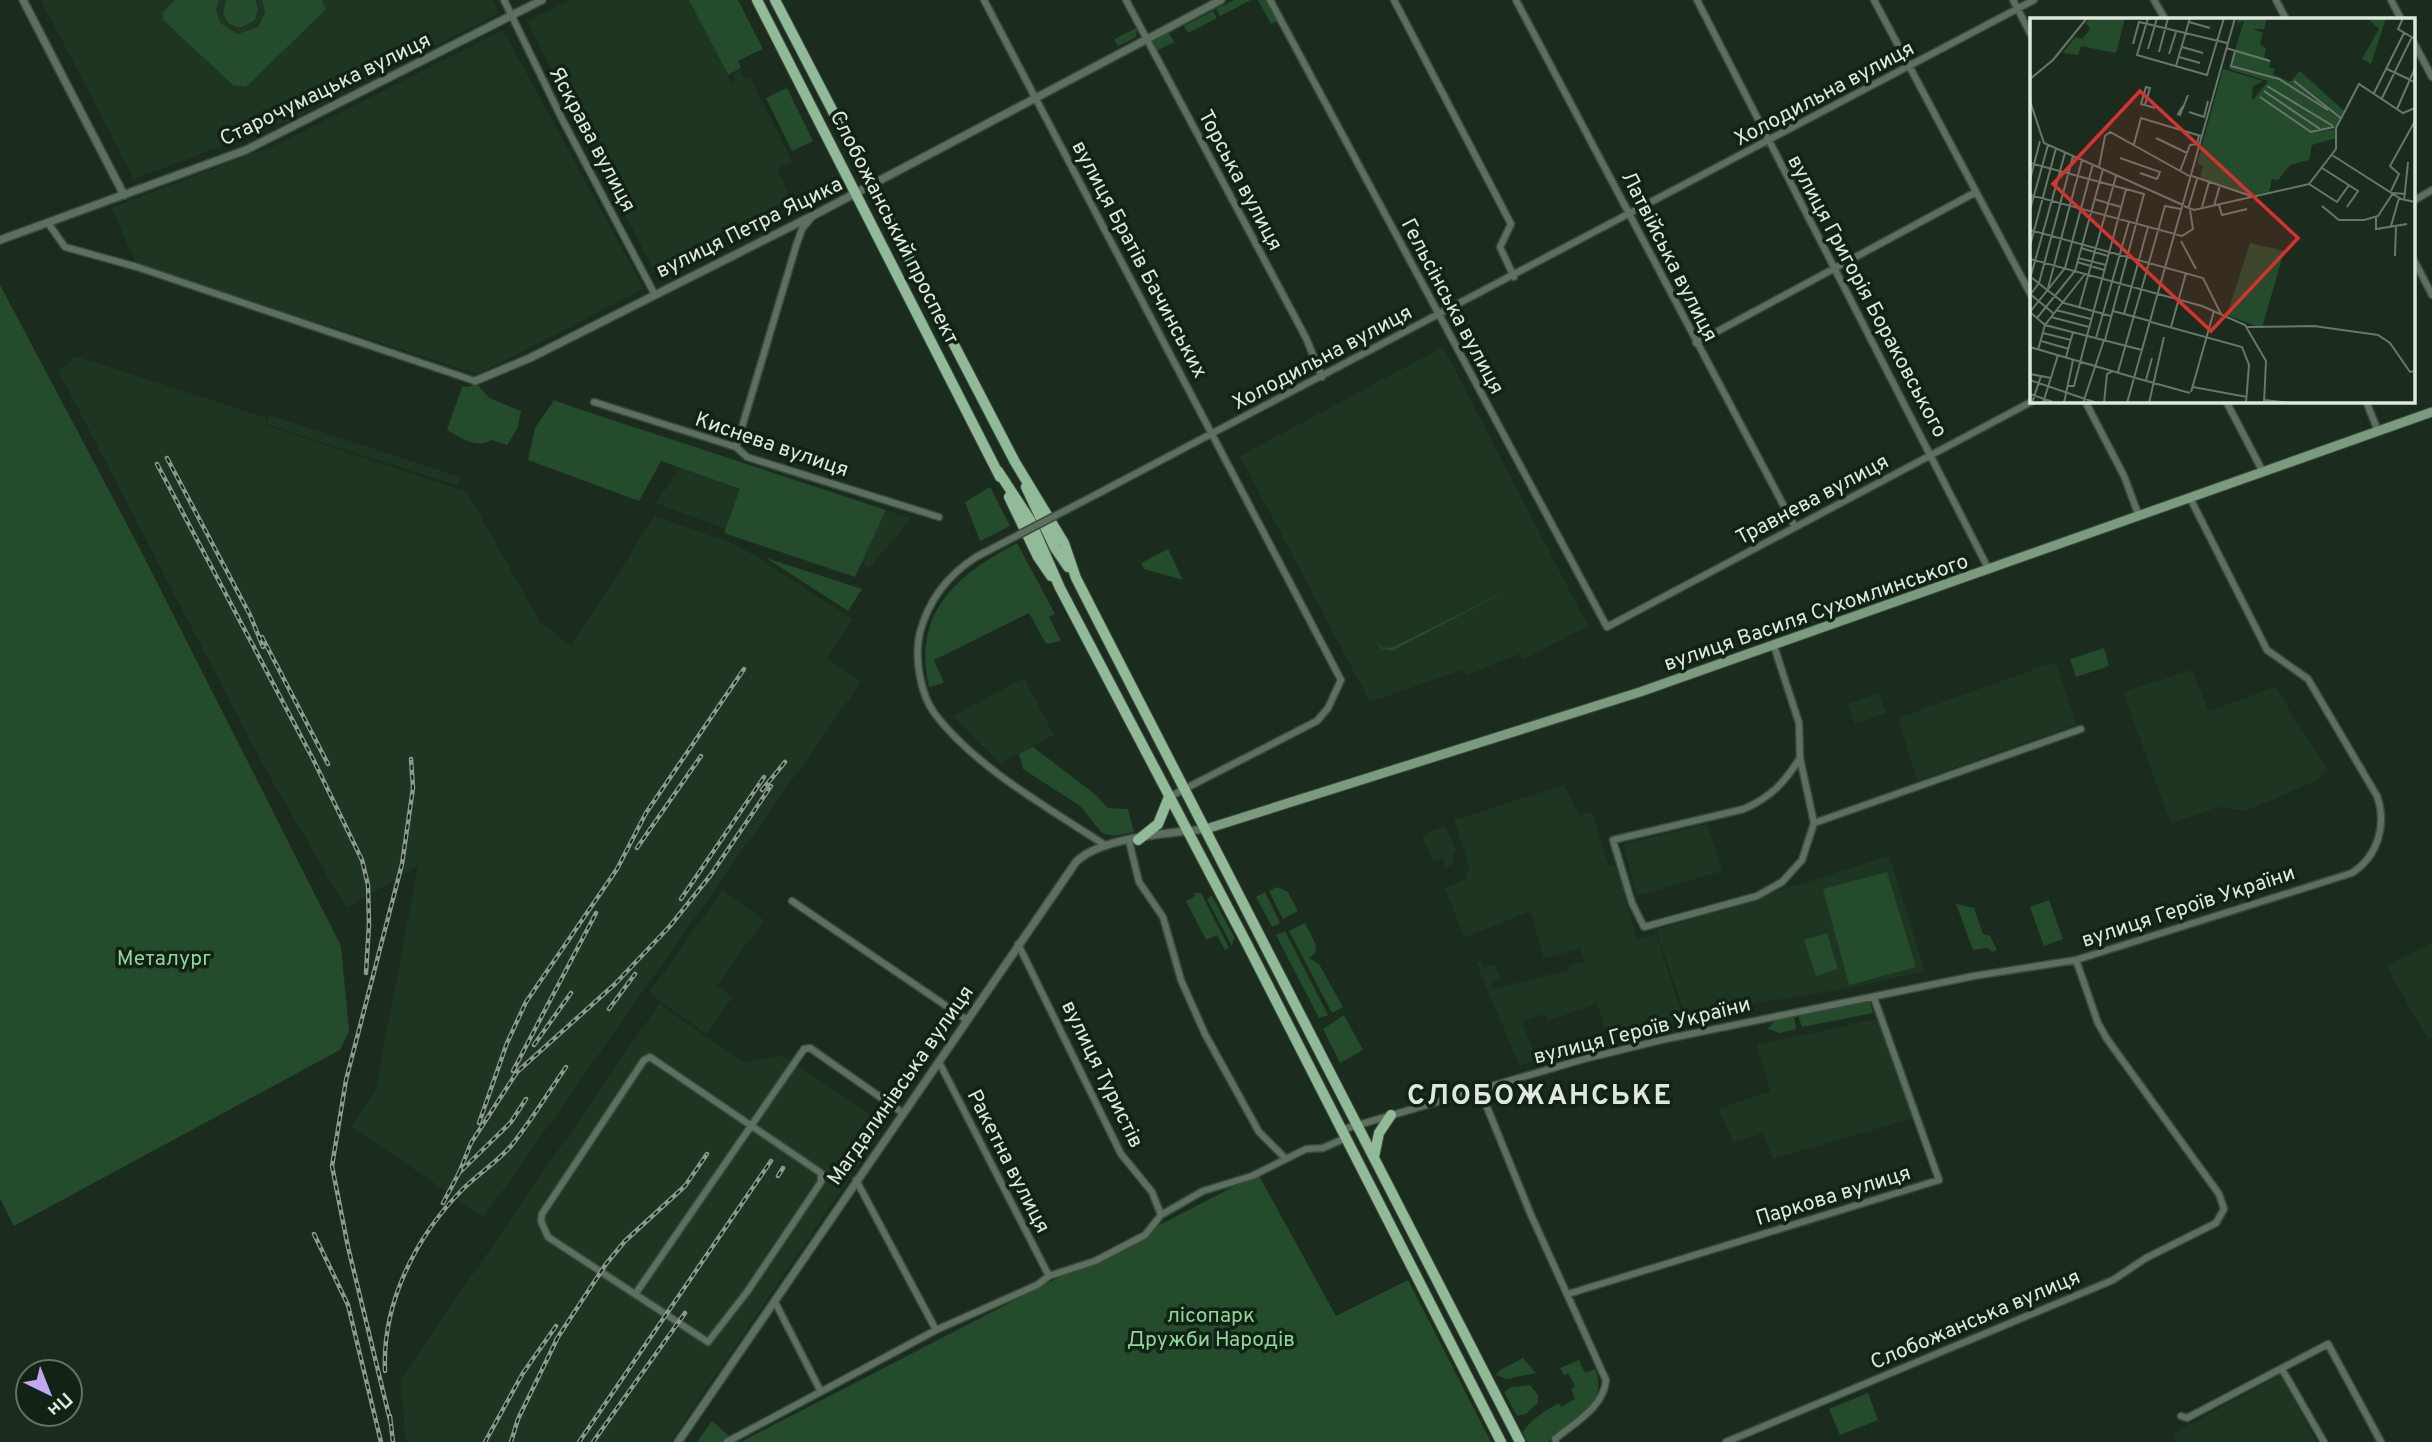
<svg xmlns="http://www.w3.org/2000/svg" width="2432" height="1442" font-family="Overpass,sans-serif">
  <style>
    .built { fill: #1e3522 }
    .green { fill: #244b2c }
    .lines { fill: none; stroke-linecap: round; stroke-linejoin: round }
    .minor-casing { stroke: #3a4a3d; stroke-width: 9 }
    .tertiary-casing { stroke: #3a4a3d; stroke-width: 10 }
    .secondary-casing { stroke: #3a4a3d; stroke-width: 11 }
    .primary-casing { stroke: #3a4a3d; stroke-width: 12 }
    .minor { stroke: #5d7060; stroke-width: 6 }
    .tertiary { stroke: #5d7060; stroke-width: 7 }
    .secondary { stroke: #7b9a80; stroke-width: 9 }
    .primary { stroke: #92ba98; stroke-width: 10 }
    .rail-casing { stroke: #8c998e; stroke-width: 4.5 }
    .rail { stroke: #122215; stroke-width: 2; stroke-dasharray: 5; stroke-linecap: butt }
    .minor-bridge-casing { stroke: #3a4a3d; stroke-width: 9; stroke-linecap: butt }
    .minor-bridge { stroke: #5d7060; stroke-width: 6 }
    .labels { text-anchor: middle; stroke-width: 7; stroke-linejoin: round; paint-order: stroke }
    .street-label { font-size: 21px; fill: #dee8df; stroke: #122215 }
    .park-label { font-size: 21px; fill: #90d59c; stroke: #122215 }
    .district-label { font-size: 28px; font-weight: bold; letter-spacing: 2px; fill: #dee8df; stroke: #122215 }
    .inset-road { fill: none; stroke: #69776b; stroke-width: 2 }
    .view { fill: #d63231; fill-opacity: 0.15; stroke: #d63231; stroke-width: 3.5 }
    .inset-edge { fill: none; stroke: #dee8df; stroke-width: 3.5 }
  </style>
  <rect width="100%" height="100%" fill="#1b2c1e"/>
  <path class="built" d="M41 0H492L499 13 291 120 134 179Z
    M569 0H689L731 82 735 80 733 74 740 70 744 79 750 77 792 161 777 169 790 198 653 269 527 21Z
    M503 30 644 289 478 374 136 264 112 208 280 143Z
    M1443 347 1588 626 1524 659 1520 654 1467 675 1464 669 1370 702 1240 456Z
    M75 356 267 418 265 425 467 492 540 622 571 646 655 516 739 546 853 619 827 658 861 682 484 1217 352 1127 376 1088 418 866 346 908 262 763 59 372Z
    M269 415 461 477 458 486 266 424Z
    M680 468 741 490 726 529 656 503Z
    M886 510 911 519 869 568 862 562Z
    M2055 662 2077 724 1917 781 1898 718Z
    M2192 670 2209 711 2275 687 2328 771 2315 781 2246 811 2217 807 2171 824 2123 692Z
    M1024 678 1054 735 1000 764 953 716Z
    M1879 693 1886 713 1855 724 1848 704Z
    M1563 785 1579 815 1592 812 1609 866 1616 865 1637 940 1656 934 1683 1017 1609 1040 1597 1004 1547 1021 1545 1014 1532 1018 1522 1022 1537 1060 1520 1066 1476 963 1480 961 1483 967 1494 964 1502 979 1491 983 1493 989 1569 970V966L1585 961 1580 948 1544 959 1531 914 1528 912 1464 938 1445 888 1467 879 1465 872 1470 869 1454 820Z
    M1707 824 1722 871 1637 896 1623 844Z
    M1445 825 1457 852 1453 854 1454 864 1446 867 1442 857 1433 861 1422 836Z
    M1889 856 1925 971 1849 988 1685 1015 1656 930Z
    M722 891 764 920 717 985 733 997 706 1034 649 993Z
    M2432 943V1038L2428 1040 2386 966Z
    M659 1004 745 1063 782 1055 886 1125 670 1442H406L400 1380Z
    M1877 1019 1913 1118 1773 1159 1762 1133 1734 1143 1718 1109 1770 1091 1757 1045Z
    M2281 1374 2316 1442H2177L2173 1434Z"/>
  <path class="green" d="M175 0H219L216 9 220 23 238 34 258 27 265 13 262 0H322L326 9 246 87 233 85 163 20V12Z
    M226 0H255L258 9 255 20 240 28 229 24 223 14Z
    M689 0H738L763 49 738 61 741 68 728 75Z
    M1234 0H1251L1220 16 1216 9Z
    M1258 0H1266L1278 21 1271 24Z
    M1213 11 1217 18 1188 33 1184 26Z
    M1137 28 1136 37 1118 46 1114 39Z
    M1168 32 1174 42 1156 51 1154 41Z
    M787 88 813 141 792 151 766 98Z
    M0 285 140 549 341 946 349 1031 340 1050 14 1226 0 1198Z
    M478 385 489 398 521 411 517 429 507 445 492 440C475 449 462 438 447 430L462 387Z
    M554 400 576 408 886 510 855 577 724 533 740 489 661 461 639 501 528 460 535 428Z
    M990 487 1010 526 980 541 965 502Z
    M1017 543 1055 614 1049 617 1061 641 1046 644 1029 613 934 660 944 683 929 687C912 613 956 575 1017 543Z
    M1168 549 1183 580 1144 569 1141 563Z
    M766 558 862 589 848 611Z
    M1514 587 1392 651 1382 649 1375 641 1384 648 1393 647Z
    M2104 648 2109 666 2076 677 2070 659Z
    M1033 747 1096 795 1108 808 1128 809 1134 832 1114 836 1102 833 1080 806 1023 769 1019 754Z
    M1887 872 1916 967 1849 985 1823 889Z
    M1277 887 1288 892 1298 911 1283 919 1269 891Z
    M1265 892 1280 923 1272 927 1256 897Z
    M1193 893H1201L1229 948 1225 950 1217 935 1206 940 1186 901 1195 896Z
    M1212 896 1234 937 1232 946 1207 899Z
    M2049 900 2063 939 2044 946 2030 907Z
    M1956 904 1974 908 1983 934 1990 936 1997 950 1992 952 1988 948 1973 950Z
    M1305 923 1316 945 1315 953 1309 958 1319 964 1343 1007 1332 1013 1289 931Z
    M1285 931 1328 1015 1319 1018 1276 935Z
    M1827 933 1838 969 1816 976 1804 940Z
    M1870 1002 1873 1013 1802 1027 1798 1015Z
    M1344 1015 1363 1050 1340 1063 1323 1029Z
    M1794 1017 1796 1029 1780 1033 1768 1029 1776 1019Z
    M1258 1174 1336 1316 1408 1280 1491 1442H741Z
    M1523 1358 1536 1373 1506 1379 1496 1375 1500 1370Z
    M1579 1360 1585 1373 1595 1369C1610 1404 1572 1422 1548 1442H1527L1523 1432C1529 1420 1546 1410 1559 1403L1561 1407 1575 1399 1571 1389 1575 1386 1568 1373 1564 1375 1560 1368Z
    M1530 1385 1538 1395V1403L1526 1414 1517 1416 1504 1392 1512 1387Z
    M1868 1393 1878 1420 1840 1435 1829 1409Z
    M712 1421 736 1442H697Z"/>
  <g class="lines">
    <g class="minor-casing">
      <path id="minor" d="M504 0 562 119 654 293
        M984 0 1341 680 1328 708 1317 721 1169 797
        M1126 0 1306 338 1322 377
        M1270 0 1607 627 2033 401
        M1394 0 1511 224 1500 247 1514 277
        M1516 0 1795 527
        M1697 0 1989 570
        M1874 0 2031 295
        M2013 0 2031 35
        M2154 0 2165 19
        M2276 0 2286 19
        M2391 0 2401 19
        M2413 41 2432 77
        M2413 201 2432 190
        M48 223 65 247 137 267 475 381
        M2413 258 2432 295
        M1696 343 1976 192
        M2085 401 2124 476 2139 516
        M2226 401 2263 472
        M2366 401 2378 431
        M594 402 736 447 747 457 939 517
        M736 447 796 246 802 229 811 218
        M1099 493 2034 0
        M976 557C948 575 929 599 920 632 914 657 920 694 935 714 975 767 1050 809 1105 845
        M1774 646 1799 723 1800 758 1814 823 1802 860 1782 882 1757 896 1644 927 1632 903 1613 840 1744 809C1771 797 1784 783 1800 758
        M1814 823 2081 729
        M1129 841 1139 882 1163 917 1181 980 1205 1034 1259 1132 1286 1159
        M792 901 967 1020
        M1018 944 1121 1154 1152 1192 1161 1215
        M1874 998 1939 1180
        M650 1057 821 1173V1182L747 1292 708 1342 548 1237 541 1221 542 1214 644 1060Z
        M939 1062 1049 1276
        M1480 1090 1531 1215 1606 1380C1604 1407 1574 1423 1555 1439L1556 1442
        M1341 1130 1584 1059 1666 1039 1974 976 2076 960 2352 873C2378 856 2387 825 2377 796L2308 679 2267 650 2190 498
        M856 1180 936 1330
        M636 1293 804 1049 810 1048 903 1113
        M1568 1294 1939 1180
        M775 1302 820 1390
        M2282 1369 2324 1442
        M2181 1416 2187 1418 2328 1344 2381 1442
        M727 1442 936 1330 1037 1285 1049 1276 1095 1261 1145 1235 1161 1215 1203 1191 1252 1176 1306 1149 1323 1148 1346 1138
        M1726 1442 2113 1280 2146 1258 2216 1223 2224 1209 2219 1194 2107 1039 2098 1023 2076 960"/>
    </g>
    <g class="tertiary-casing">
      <path id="tertiary" d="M23 0 124 195
        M0 240 246 150 542 0
        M475 381 530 358 818 213 1221 0
        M678 1442 1076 862C1101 837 1171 833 1206 829"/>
    </g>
    <g class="secondary-casing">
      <path id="secondary" d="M1206 829 1640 692 2432 412"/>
    </g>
    <g class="primary-casing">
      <path id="primary" d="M757 0 1000 477
        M775 0 1015 462 1064 543 1076 578 1098 621 1520 1442
        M998 471 1030 520 1060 588 1247 944 1501 1442
        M1026 487 1055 548 1068 567
        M1009 497 1038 557 1051 576
        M1138 840 1158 824 1169 797
        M1374 1157 1379 1133 1391 1115"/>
    </g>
    <use href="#minor" class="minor"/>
    <use href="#tertiary" class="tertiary"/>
    <use href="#secondary" class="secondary"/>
    <use href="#primary" class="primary"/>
    <g class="rail-casing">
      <path id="rail" d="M167 458 250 615 263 647
        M157 464 313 759 362 860 368 885 369 924 366 973
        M262 637 328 764
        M762 790 785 762
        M637 848 701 756
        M681 899 764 777
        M609 1009 635 974
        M534 1045 571 993
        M513 1071 596 913
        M479 1123 507 1043 526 1002 617 869 646 813 744 669
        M459 1173 471 1143 517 1072 615 984 670 926 710 876 771 786
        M778 1176 783 1168
        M443 1203 459 1173 511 1122 526 1099
        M314 1234 348 1305 381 1442
        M556 1340 606 1264 625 1241 685 1186 707 1154
        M385 1371C382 1303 416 1236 463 1189 478 1174 497 1162 511 1146 531 1121 548 1093 566 1067
        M390 1416 393 1442
        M391 1424 348 1247 332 1166 346 1080 402 864 413 788 411 759
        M485 1442 523 1373 556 1326
        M511 1442 518 1419 558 1337
        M579 1442 771 1161
        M593 1442 685 1313"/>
    </g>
    <use href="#rail" class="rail"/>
    <g class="minor-bridge-casing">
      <path id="minor-bridge" d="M976 557 1099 493"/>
    </g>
    <use href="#minor-bridge" class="minor-bridge"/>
  </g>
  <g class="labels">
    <g class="street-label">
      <text transform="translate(325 89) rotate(-26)" y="7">Старочумацька вулиця</text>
      <text transform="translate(1824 93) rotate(-28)" y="7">Холодильна вулиця</text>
      <text transform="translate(593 139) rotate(62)" y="7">Яскрава вулиця</text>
      <text transform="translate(1241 180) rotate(62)" y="7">Торська вулиця</text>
      <text transform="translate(749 227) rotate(-26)" y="7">вулиця Петра Яцика</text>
      <text transform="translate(895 227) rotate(63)" y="7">Слобожанський проспект</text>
      <text transform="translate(1670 256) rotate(63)" y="7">Латвійська вулиця</text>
      <text transform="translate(1140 259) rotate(62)" y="7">вулиця Братів Бачинських</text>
      <text transform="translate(1868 296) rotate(62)" y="7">вулиця Григорія Бораковського</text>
      <text transform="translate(1453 306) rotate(62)" y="7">Гельсінська вулиця</text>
      <text transform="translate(1322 357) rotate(-28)" y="7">Холодильна вулиця</text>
      <text transform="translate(772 444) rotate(19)" y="7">Киснева вулиця</text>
      <text transform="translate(1812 499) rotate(-28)" y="7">Травнева вулиця</text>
      <text transform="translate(1816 612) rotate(-19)" y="7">вулиця Василя Сухомлинського</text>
      <text transform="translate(2188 906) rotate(-18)" y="7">вулиця Героїв України</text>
      <text transform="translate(1642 1030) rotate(-14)" y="7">вулиця Героїв України</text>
      <text transform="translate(1103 1074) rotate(64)" y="7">вулиця Туристів</text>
      <text transform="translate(900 1085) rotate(-55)" y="7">Магдалинівська вулиця</text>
      <text transform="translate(1009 1161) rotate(63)" y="7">Ракетна вулиця</text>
      <text transform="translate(1833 1195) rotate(-17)" y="7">Паркова вулиця</text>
      <text transform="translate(1975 1319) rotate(-23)" y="7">Слобожанська вулиця</text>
    </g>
    <g class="park-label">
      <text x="164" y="965">Металург</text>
      <text x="1211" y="1322">лісопарк<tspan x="1211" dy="24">Дружби Народів</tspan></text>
    </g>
    <g class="district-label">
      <text x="1540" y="1104">СЛОБОЖАНСЬКЕ</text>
    </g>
  </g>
  <g transform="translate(2030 18)">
    <rect width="385" height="385" fill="#1b2c1e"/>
    <path d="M60 0H95L86 35 51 28 48 37 33 35 45 19 52 21 60 11 56 5ZM208 0H237L234 11H223L233 15 230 27 236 30 234 39 241 42 239 49 245 51 243 56 260 64 270 53 314 93 307 109 274 116 305 111 306 120 282 127 279 142 260 147 248 162 242 161 239 174 220 178 170 161 173 148 167 145 193 51 233 63 223 68 222 81 223 82 238 63 199 51 214 3 207 5ZM337 0H356L341 46 332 41 349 11ZM220 225 254 233 232 310 197 297Z" fill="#244b2c"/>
    <path class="inset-road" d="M118 0 107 37 177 57 194 0M373 0 368 11 385 21M159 4 180 10M103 26 109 4 197 25M152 29 173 35M196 30 240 43M118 31 127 0M205 33 201 48 249 61 298 92M129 34 138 0M139 36 146 14M149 39 170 45M146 48 160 0M357 51 385 64M0 61 23 42 57 0M264 63 312 101M237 68 303 108M234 73 290 111M344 75 374 15M230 79 281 114 304 109M352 80 382 19M0 83 14 125 153 187M115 87 111 86 116 69 120 70 115 87 125 90M153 88 148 96 150 97 158 77M367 91 385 50M159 94 174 99 178 83M126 120 157 135M104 126 111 100 171 118M302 137 371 181 385 184M90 140 130 154 127 161 110 155M0 145 114 176 75 322M69 149 75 118 80 114 161 159M292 150 328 173 317 189M150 153 160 127 167 126 169 117M162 158 224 179M0 162 10 123M279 166 306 131V110L329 66 373 95 385 90M361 173 369 156 360 148 385 103M0 177 152 218 163 211 160 192M64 181 91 189M374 183 378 144M189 187 192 197 217 191M154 188 164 192 279 166 307 184 319 167M184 188 190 167M292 188 309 202H334L348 198 363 175 376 176M172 189 179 164M158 191 167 161M0 192 18 127M346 199V211L377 206M361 208 369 180M0 212 173 260 191 296M151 223 166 251M0 228 26 130M51 230 78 238M365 238 366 208M48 240 76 247M0 241 172 288 215 307 236 343 234 385M47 244 74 252M2 260 34 285 81 298M0 261 35 135M18 270 52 142M0 276 23 295M0 277 9 265 43 138M49 290 86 158M26 292 61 301M83 293 120 303M0 294 35 250 63 146M0 294 15 307 112 332M94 296 118 209M21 299 59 309M7 300 45 253 73 151M121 304 212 329 219 347 216 385M141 309 156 255M217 309 284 308 348 317 360 325 380 354 385 353M13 315 41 322M57 318 96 171M66 320 99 204M11 323 39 331M0 329 106 360M8 332 15 307 55 256M36 339 43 314M88 354 135 188 151 191M0 356 21 360M106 360 160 375M0 362 67 385M116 362 122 340M37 368H44L57 318M163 369 217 379M161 374 184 293M0 376 23 384M234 382 261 385M2 385 11 358M13 385 28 337M34 385 43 342M53 385 74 322M74 385 77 356 83 353M97 385 205 0M119 385 134 319"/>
    <path class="view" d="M110 73 268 220 181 313 23 166Z"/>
    <rect width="385" height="385" class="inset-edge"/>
  </g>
  <g transform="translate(49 1393) rotate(137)"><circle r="33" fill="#122215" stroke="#647166" stroke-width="2"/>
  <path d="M0-5L12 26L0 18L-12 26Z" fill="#c1a8f3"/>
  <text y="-10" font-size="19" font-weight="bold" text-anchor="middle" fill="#dee8df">Пн</text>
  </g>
</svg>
